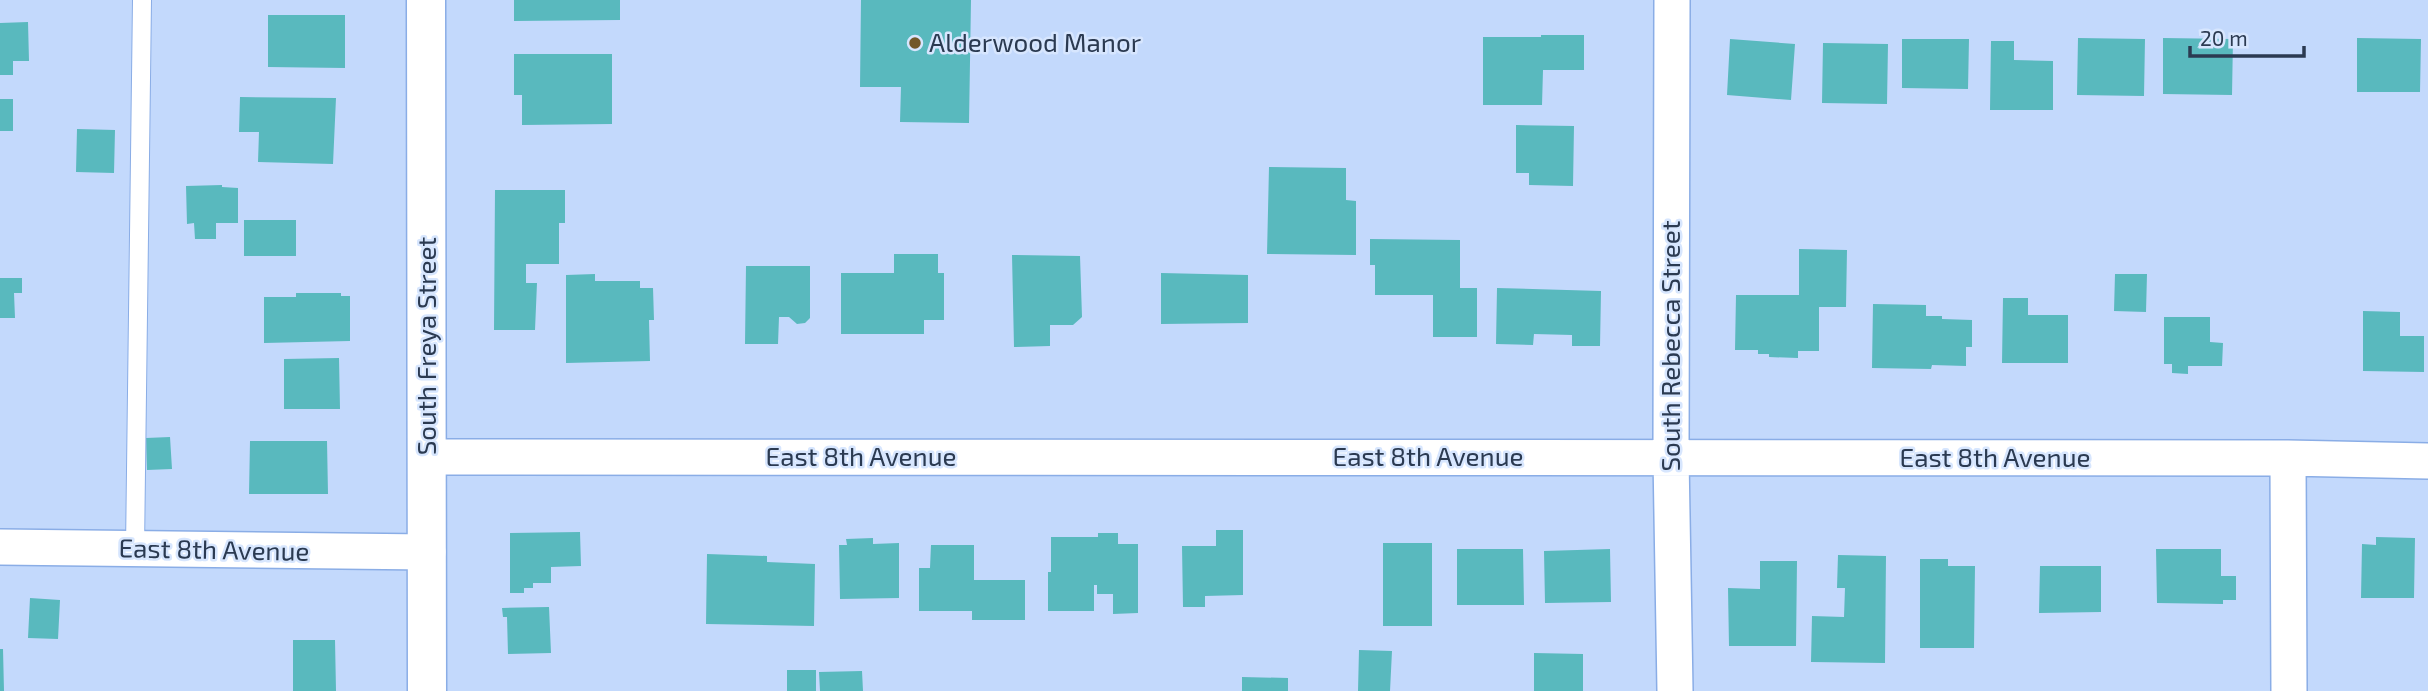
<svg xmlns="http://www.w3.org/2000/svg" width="2428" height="691" font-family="'Exo 2',sans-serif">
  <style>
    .building { fill: #59b9be }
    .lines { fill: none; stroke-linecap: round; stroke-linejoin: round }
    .lane-casing { stroke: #8aade6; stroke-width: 20 }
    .street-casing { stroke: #8aade6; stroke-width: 38 }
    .secondary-casing { stroke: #8aade6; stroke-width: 41 }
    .lane { stroke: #fff; stroke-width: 18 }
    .street { stroke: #fff; stroke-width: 35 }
    .secondary { stroke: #fff; stroke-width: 38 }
    .poi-dot { fill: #725829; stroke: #d7e6fe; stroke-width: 2.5 }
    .labels { text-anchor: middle; stroke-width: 5; stroke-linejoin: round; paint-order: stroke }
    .poi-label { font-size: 26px; fill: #2b3a51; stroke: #d7e6fe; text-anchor: start }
    .street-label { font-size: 26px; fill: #2b3a51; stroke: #d7e6fe }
  </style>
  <rect width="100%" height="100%" fill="#c3d9fc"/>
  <path class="building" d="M514 0H620V20L514 21Z
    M861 0H971L969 123 900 122 901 87H860Z
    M268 15H345V68L268 67Z
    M28 22 29 61H13V75H0V23Z
    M1541 35H1584V70H1543L1542 105H1483V37H1541Z
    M2078 38 2145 39 2144 96 2077 95Z
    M2163 38 2233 39 2232 95 2163 94Z
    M2357 38 2421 39 2420 92H2357Z
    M1730 39 1795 44 1791 100 1727 95Z
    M1902 39H1969L1968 89 1902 88Z
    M1991 41H2014V60L2053 61V110H1990Z
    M1823 43 1888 44 1887 104 1822 103Z
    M514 54H612V124L522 125V95H514Z
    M240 97 336 98 333 164 258 162 259 132H239Z
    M0 99H13V131H0Z
    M1516 125 1574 126 1573 186 1529 185V173H1516Z
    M77 129 115 130 114 173 76 172Z
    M1269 167 1346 168V200L1356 201V255L1267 254Z
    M222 185V187L238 188V223H216V239H195L194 223 187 224 186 186Z
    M495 190H565V223H559V264H526V283H537L535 330H494Z
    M244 220H296V256H244Z
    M1370 239 1460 240V288H1477V337H1433V295H1375V265H1370Z
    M1799 249 1847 250 1846 307H1819V351H1798V358L1769 357V354H1758V350H1735L1736 295H1799Z
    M894 254H938V273H944V320H924V334H841V273H894Z
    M1012 255 1080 256 1082 317 1073 325H1050V346L1014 347Z
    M746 266H810V318L805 323 797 324 789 317H779L778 344H745Z
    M1161 273 1248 275V323L1161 324Z
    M595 274V281H640V288H653L654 320H649L650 361 566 363V275Z
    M2115 274H2147L2146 312 2114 311Z
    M0 278H22V293H14L15 318H0Z
    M1497 288 1601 291 1600 346H1572V335L1534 334 1533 345 1496 344Z
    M296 293H341V296H350V341L264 343V297H296Z
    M2003 298H2028V315H2068V363H2002Z
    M1873 304 1926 305V316H1942V319L1972 320V347H1966V366L1932 365 1931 369 1872 368Z
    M2363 311 2400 312V336H2424V372L2363 371Z
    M2164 317H2210V342L2223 343 2222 366H2188V374L2172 373V364H2164Z
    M339 358 340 409H284V359Z
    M170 437 172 469 147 470 146 438Z
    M250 441H327L328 494H249Z
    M1216 530H1243V595L1205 596V607H1183L1182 546H1216Z
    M580 532 581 566 551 567V583H533V588H524V593H510V533Z
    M1098 533H1118V544H1138V613L1113 614V594H1097V585H1094V611H1048V572H1051V537H1098Z
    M2376 537 2415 538 2414 598H2361L2362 544 2376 545Z
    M873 538V544L899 543V598L840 599 839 545H847L846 539Z
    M1383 543H1432V626H1383Z
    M931 545H974V580H1025V620H972V611H919V568H930Z
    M1457 549H1523L1524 605H1457Z
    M1610 549 1611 602 1545 603 1544 551Z
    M2156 549H2221V576H2236V600H2223V604L2157 603Z
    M707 554 767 556V562L815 564 814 626 706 624Z
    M1838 555 1886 556 1885 663 1811 662 1812 616 1844 617 1845 588H1837Z
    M1920 559H1948V566H1975L1974 648H1920Z
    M1760 561H1797L1796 646H1729L1728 588 1760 589Z
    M2040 566H2101V612L2039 613Z
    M30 598 60 600 58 639 28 638Z
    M549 607 551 653 508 654 507 617H503L502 608Z
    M293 640H335L336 691H293Z
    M0 649H3L4 691H0Z
    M1359 650 1392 651 1390 691H1358Z
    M1534 653 1583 654V691H1534Z
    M787 670H816V691H787Z
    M862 671 863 691H820L819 672Z
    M1242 677 1288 678V691H1242Z"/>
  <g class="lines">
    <g class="lane-casing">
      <path id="lane" d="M135 549 142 0"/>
    </g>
    <g class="street-casing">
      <path id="street" d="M1672 0 1671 457 1675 691
        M427 457 2288 458 2428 461
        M2288 458 2289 691
        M0 547 428 552"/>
    </g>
    <g class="secondary-casing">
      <path id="secondary" d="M426 0 427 691"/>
    </g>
    <use href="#lane" class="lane"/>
    <use href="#street" class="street"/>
    <use href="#secondary" class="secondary"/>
  </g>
  <circle class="poi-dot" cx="915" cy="43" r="7"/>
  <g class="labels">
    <g class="poi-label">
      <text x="929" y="52">Alderwood Manor</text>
    </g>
    <g class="street-label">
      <text transform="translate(427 346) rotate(-90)" y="9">South Freya Street</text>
      <text transform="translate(1671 346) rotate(-90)" y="9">South Rebecca Street</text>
      <text x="861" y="466">East 8th Avenue</text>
      <text x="1428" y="466">East 8th Avenue</text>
      <text x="1995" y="467">East 8th Avenue</text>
      <text transform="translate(214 550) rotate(1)" y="9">East 8th Avenue</text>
    </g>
  </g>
  <path d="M2190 46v10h114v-10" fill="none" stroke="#2b3a51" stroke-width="3.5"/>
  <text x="2200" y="46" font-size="21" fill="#2b3a51" stroke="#d7e6fe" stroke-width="5" paint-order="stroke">20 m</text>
</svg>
